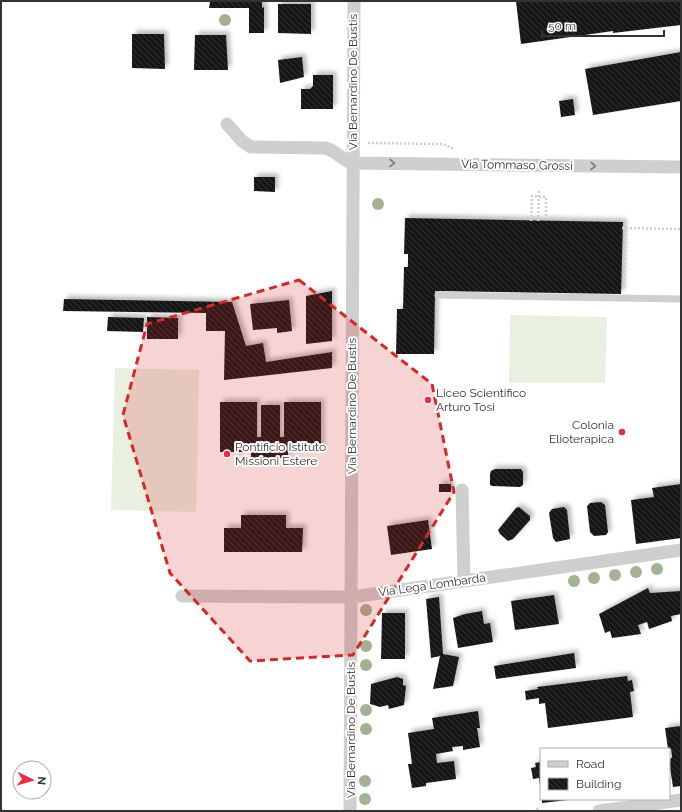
<svg xmlns="http://www.w3.org/2000/svg" width="682" height="812" font-family="Raleway,sans-serif">
  <style>
    .grass { fill: #e9f0e0 }
    .building { fill: url(#building-back-hatch); filter: url(#shadow) }
    .lines { fill: none; stroke-linecap: round; stroke-linejoin: round }
    .path { stroke: #cfcfcf; stroke-width: 2.5; stroke-dasharray: 2 2; stroke-linecap: butt }
    .service { stroke: #cfcfcf; stroke-width: 7 }
    .minor { stroke: #cfcfcf; stroke-width: 13 }
    .tree { fill: #a3b293 }
    .oneway { stroke: #797979 }
    .marked { fill: #d62828; fill-opacity: 0.2; stroke: #d62828; stroke-width: 3; stroke-dasharray: 8 5; stroke-linejoin: round }
    .poi-dot { fill: #f52842; stroke: #fff; stroke-width: 1.5 }
    .labels { text-anchor: middle; stroke-width: 4; stroke-linejoin: round; paint-order: stroke }
    .street-label { font-size: 12px; fill: #323232; stroke: #fff }
    .poi-label { font-size: 12px; fill: #323232; stroke: #fff; text-anchor: start }
  </style>
  <defs>
    <pattern id="building-back-hatch" width="6" height="6" patternUnits="userSpaceOnUse"><rect width="6" height="6" fill="#191919"/><path d="M-1 5l2 2M0 0l6 6M5-1l2 2" fill="none" stroke="#323232"/></pattern>
    <filter id="shadow"><feDropShadow dx="3.5" dy="-3.5" stdDeviation="2" flood-color="#0004"/></filter>
  </defs>
  <rect width="100%" height="100%" fill="#fff"/>
  <path class="grass" d="M510 315 607 317 605 383H509Z
    M115 368 199 370 196 512 111 510Z"/>
  <path class="building" d="M214 1H262V8L264 7V33H249V8H209L210 2Z
    M516 1H681V25L613 33V31L521 44Z
    M278 4H311V34L278 33Z
    M132 34H164L165 69 132 68Z
    M195 35H226L228 70H194Z
    M681 52V101L593 115 585 69Z
    M302 57 304 77 280 83 278 60Z
    M313 75H333V109H301V89H310L313 86Z
    M573 99 575 115 561 117 559 101Z
    M254 177H275V192L254 191Z
    M405 218 623 222 621 294 435 291 434 354H396L397 309H403L404 267H408V254H404Z
    M332 291V341L306 344V296Z
    M64 299 232 302 246 346 263 343 266 362 332 352V368L224 380 225 331H206V313L63 311Z
    M289 300 292 331 277 333V328L253 330 250 304Z
    M108 317 144 318 143 332 107 331Z
    M147 317 178 318V339H147Z
    M220 402H257V437H261V405H280V437H284V402H321V452H288V458H251V452H220Z
    M495 469H521L523 472V485L520 487 492 486 490 485V474L491 471Z
    M439 484H451V492H439Z
    M681 484V538L636 544 631 500 654 497 652 488Z
    M601 502 605 505 608 532 606 535 594 536 590 532 587 506 590 503Z
    M519 507 530 516V520L513 539 508 541 500 534 498 530 516 508Z
    M564 507 567 510 570 539 556 542 553 538 549 513 552 509Z
    M241 515H286V528H303L302 552H224V528H241Z
    M428 520 432 549 391 555 387 526Z
    M648 588 650 593 681 591V614L671 616 672 621 649 629 647 622 638 625 641 634 612 638 610 631 605 633 599 614Z
    M554 595 559 624 515 630 511 601Z
    M439 597 443 654 459 657 453 686 433 689 440 656 431 658 426 599Z
    M482 611 484 624 490 623 493 642 458 648 453 618 465 614Z
    M382 613H405V659H381Z
    M574 653 576 668 496 679 494 666Z
    M627 676 628 681 632 680 634 691 630 692 633 717 548 728 545 703 539 704V698L526 700 525 691 538 689 537 687Z
    M397 677 403 679V685L406 686 404 705 389 709 388 705 380 707 370 704 371 684Z
    M478 711 480 728H477L480 747 463 750V746L452 747 453 751 436 754 437 763 454 761 456 779 426 783V786L412 788 408 764H412L408 733 434 729 432 718Z
    M681 726V786L673 787 669 761 672 757 671 749H668L665 728Z
    M541 762V786H540L539 778 533 779 531 768 536 767 535 763Z
    M542 799H568V800L542 803Z"/>
  <g class="lines">
    <path class="path" d="M368 143 443 144 454 149
      M531 221 532 196 546 197V221
      M538 221 539 190
      M622 228 681 229
      M624 288 626 228
      M537 808 538 811"/>
    <path class="service" d="M438 295 681 299"/>
    <path class="minor" d="M227 124 242 141 251 147 325 148C336 150 342 161 353 163L681 167
      M462 490 464 580
      M182 596 352 597 681 550
      M350 811 354 1
      M599 811 681 800"/>
  </g>
  <g class="tree">
    <circle cx="225" cy="20" r="6"/>
    <circle cx="378" cy="204" r="6"/>
    <circle cx="657" cy="569" r="6"/>
    <circle cx="636" cy="572" r="6"/>
    <circle cx="615" cy="575" r="6"/>
    <circle cx="594" cy="578" r="6"/>
    <circle cx="574" cy="581" r="6"/>
    <circle cx="366" cy="610" r="6"/>
    <circle cx="366" cy="646" r="6"/>
    <circle cx="366" cy="665" r="6"/>
    <circle cx="366" cy="710" r="6"/>
    <circle cx="366" cy="729" r="6"/>
    <circle cx="365" cy="781" r="6"/>
    <circle cx="365" cy="799" r="6"/>
  </g>
  <defs><path id="oneway-chevron" d="M-2-3.5L2.5 0L-2 3.5" fill="none" stroke-width="1.6" stroke-linecap="round" stroke-linejoin="round"/></defs>
  <g class="oneway">
    <use href="#oneway-chevron" transform="translate(392 163) rotate(1)"/>
    <use href="#oneway-chevron" transform="translate(593 166) rotate(1)"/>
  </g>
  <path class="marked" d="M299 280 432 384 454 492 353 655 250 661 170 573 123 415 147 324Z"/>
  <g class="poi-dot">
    <circle cx="428" cy="400" r="4"/>
    <circle cx="622" cy="432" r="4"/>
    <circle cx="227" cy="454" r="4"/>
  </g>
  <g class="labels">
    <g class="street-label">
      <text transform="translate(353 82) rotate(-90)" y="4">Via Bernardino De Bustis</text>
      <text transform="translate(517 165) rotate(1)" y="4">Via Tommaso Grossi</text>
      <text transform="translate(352 406) rotate(-90)" y="4">Via Bernardino De Bustis</text>
      <text transform="translate(432 585) rotate(-8)" y="4">Via Lega Lombarda</text>
      <text transform="translate(351 730) rotate(-90)" y="4">Via Bernardino De Bustis</text>
    </g>
    <g class="poi-label">
      <text x="436" y="397">Liceo Scientifico<tspan x="436" dy="14">Arturo Tosi</tspan></text>
      <text x="614" y="429" text-anchor="end">Colonia<tspan x="614" dy="14">Elioterapica</tspan></text>
      <text x="235" y="451">Pontificio Istituto<tspan x="235" dy="14">Missioni Estere</tspan></text>
    </g>
  </g>
  <rect width="682" height="812" fill="none" stroke="#323232" stroke-width="4"/>
  <rect x="540" y="748" width="130" height="52" fill="#ffffff" stroke="#adadad"/>
  <rect x="548" y="761" width="20" height="6" fill="#cfcfcf" stroke="#adadad"/>
  <text x="576" y="768" font-size="12" fill="#323232">Road</text>
  <rect x="548" y="778" width="20" height="12" fill="url(#building-back-hatch)" stroke="#adadad"/>
  <text x="576" y="788" font-size="12" fill="#323232">Building</text>
  <g transform="translate(32 780) rotate(95)"><circle r="19" fill="#ffffff" stroke="#adadad"/>
  <path d="M0-3L7 15L0 10L-7 15Z" fill="#f52842"/>
  <text y="-6" font-size="11" font-weight="bold" text-anchor="middle" fill="#323232">N</text>
  </g>
  <path d="M542 30v6h122v-6" fill="none" stroke="#323232" stroke-width="2"/>
  <text x="548" y="30" font-size="12" fill="#323232" stroke="#ffffff" stroke-width="3" paint-order="stroke">50 m</text>
</svg>
